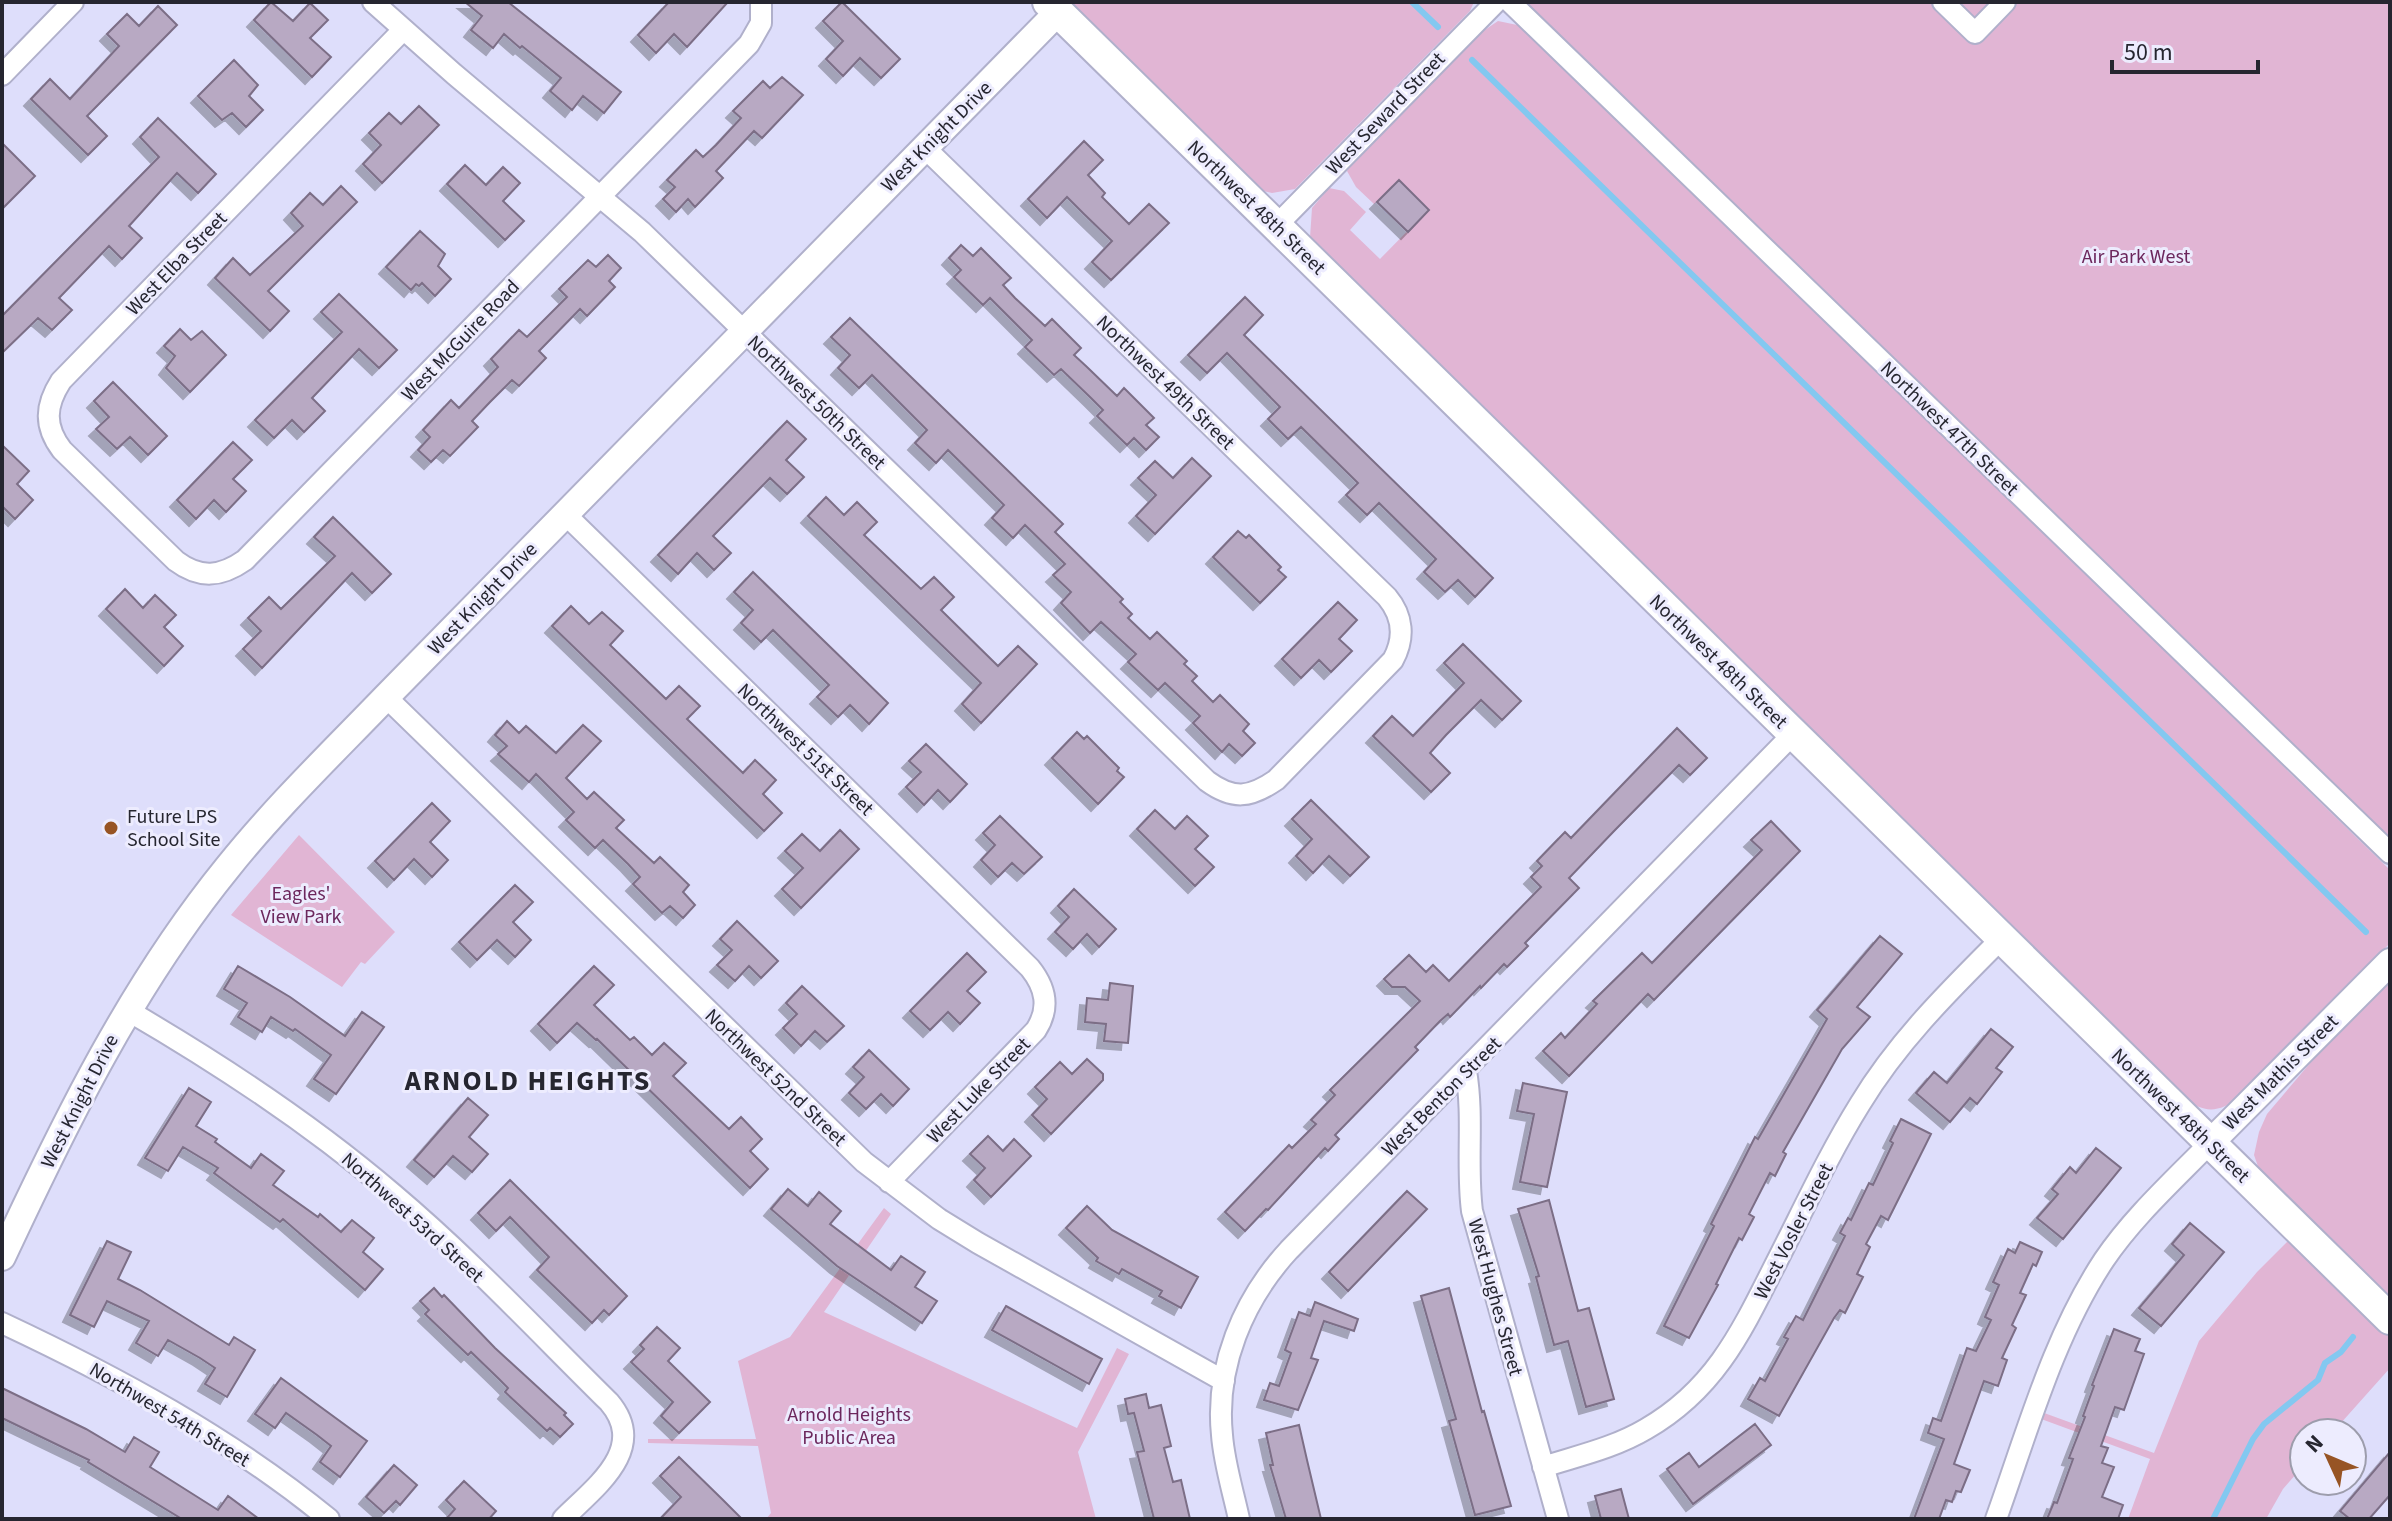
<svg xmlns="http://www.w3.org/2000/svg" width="2392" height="1521" font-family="'Source Sans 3',sans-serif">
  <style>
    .green { fill: #e1b5d4 }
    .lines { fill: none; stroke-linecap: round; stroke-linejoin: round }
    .stream { stroke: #83c8f0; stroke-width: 6 }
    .building { fill: #b8a9c3; stroke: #7c6e86; stroke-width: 2; filter: url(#shadow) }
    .minor-casing { stroke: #b0b0cb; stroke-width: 24 }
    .tertiary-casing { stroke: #b0b0cb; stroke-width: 30 }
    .secondary-casing { stroke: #b0b0cb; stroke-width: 34 }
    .minor { stroke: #fff; stroke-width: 20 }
    .tertiary { stroke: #fff; stroke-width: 26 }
    .secondary { stroke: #fff; stroke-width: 30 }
    .poi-dot { fill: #975424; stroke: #edecfe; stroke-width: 3 }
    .labels { text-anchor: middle; stroke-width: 6; stroke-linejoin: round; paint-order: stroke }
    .street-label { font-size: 20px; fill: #262630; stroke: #edecfe }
    .park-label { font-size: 20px; fill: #6c275d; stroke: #edecfe }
    .poi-label { font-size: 20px; fill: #262630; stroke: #edecfe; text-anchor: start }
    .district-label { font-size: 28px; font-weight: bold; letter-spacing: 2px; fill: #262630; stroke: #edecfe }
  </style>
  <defs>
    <filter id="shadow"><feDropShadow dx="-7" dy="7" stdDeviation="0" flood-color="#0004"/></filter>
  </defs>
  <rect width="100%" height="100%" fill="#dedefb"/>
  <path class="green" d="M1070 2H1474L1470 11 1295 189 1272 193 1259 190 1152 87 1126 55Z
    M1510 2H2390V853Z
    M1498 21 1522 26 2390 870V943L2241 1097C2216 1114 2205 1113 2181 1097L1321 252 1310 238 1312 208 1329 188 1344 191 1366 212 1350 230 1380 259 1429 209 1399 180 1374 204 1356 187 1347 171 1352 163 1473 38Z
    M299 835 395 932 365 964 361 962 342 987 231 915Z
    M2390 976V1301L2260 1172 2254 1155 2259 1132 2267 1114 2345 1022Z
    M884 1208 891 1214 824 1312 1077 1428 1117 1348 1129 1354 1078 1452 1096 1519H766L771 1513 758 1446 648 1443V1439H756L738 1361 790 1337Z
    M2299 1230 2390 1319V1368L2332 1433H2304V1465L2283 1489 2266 1519H2128L2150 1459 2033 1416 2036 1410 2154 1453 2199 1341 2257 1272Z"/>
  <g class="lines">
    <path class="stream" d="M1412 2 1438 27
      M1472 60 2366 932
      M2213 1519 2253 1439 2264 1424 2318 1380 2325 1363 2341 1352 2353 1337"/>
  </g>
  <path class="building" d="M271 2 293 21 310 3 328 20 310 38 331 57 312 77 254 20Z
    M465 2H508L621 92 604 113 583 96 572 110 550 91 561 78 522 46 520 48 504 34 493 48 471 30 482 16Z
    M669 2H728L687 47 674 34 656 53 638 35Z
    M842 2 900 59 881 78 860 58 843 76 826 59 843 41 823 21Z
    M158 6 177 25 87 116 107 136 88 155 31 99 50 79 70 99 119 46 107 34 127 14 139 26Z
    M234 60 258 85 249 96 263 110 246 127 232 113 222 120 198 96Z
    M782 77 803 95 762 138 754 131 716 171 723 178 695 207 688 199 676 212 663 199 675 187 667 180 696 150 703 157 716 145 741 118 733 111 763 81 770 88Z
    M419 106 439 125 382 183 363 164 381 145 369 133 389 113 401 124Z
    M158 118 216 174 198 193 177 173 129 226 142 238 122 259 109 246 59 298 72 310 52 330 38 318 2 353V316L159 157 140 137Z
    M1084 141 1103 160 1088 175 1105 193 1102 197 1129 224 1149 204 1169 223 1111 280 1092 262 1112 241 1084 214 1067 197 1047 218 1028 199Z
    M2 143 35 176 2 209Z
    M465 165 486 185 503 167 520 183 503 201 524 221 505 240 447 184Z
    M1399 180 1429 210 1408 232 1377 202Z
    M341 186 357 202 268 291 289 311 270 331 215 278 233 258 250 275 303 226 291 213 310 193 323 205Z
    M420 231 445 254 438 266 451 279 435 296 422 283 419 286 416 284 411 290 386 267Z
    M961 245 973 256 981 248 1011 278 1003 285 1015 298 1045 326 1052 319 1081 348 1074 355 1087 367 1117 396 1124 388 1154 418 1146 425 1159 437 1146 450 1134 438 1127 445 1097 416 1103 410 1091 398 1061 369 1054 375 1025 347 1032 340 990 298 983 305 954 277 961 270 949 258Z
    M608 255 621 268 609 281 615 287 587 316 580 309 539 351 546 358 519 386 512 380 490 402 472 421 478 427 450 456 443 450 431 462 418 450 430 437 423 430 451 400 459 408 498 367 491 359 519 330 527 337 567 297 559 289 588 260 596 267Z
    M339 294 397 350 379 368 359 349 312 398 325 411 304 432 292 420 274 438 255 420 342 332 321 312Z
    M1245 297 1263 315 1244 335 1493 578 1475 597 1458 580 1445 592 1424 572 1436 559 1379 503 1367 515 1346 495 1358 483 1301 427 1288 439 1268 419 1280 407 1227 353 1207 373 1188 355Z
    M850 318 1063 524 1055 532 1123 599 1120 602 1132 614 1128 618 1150 639 1157 632 1187 661 1184 664 1197 676 1192 681 1213 702 1220 695 1249 724 1243 731 1255 743 1242 756 1229 744 1222 752 1193 723 1200 716 1165 683 1158 690 1128 662 1136 654 1101 622 1090 633 1061 603 1071 592 1053 575 1065 564 1025 525 1013 538 992 518 1004 505 948 450 936 463 915 443 927 430 872 375 859 388 838 368 850 355 831 337Z
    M180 329 191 340 202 331 226 355 190 392 166 368 175 356 164 346Z
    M113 382 167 436 148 455 130 437 117 449 96 429 109 417 94 401Z
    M787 421 806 439 786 460 804 477 787 494 770 478 713 536 731 553 714 570 697 553 678 574 658 555Z
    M233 442 252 460 233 479 246 491 226 512 214 500 196 519 177 500Z
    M2 445 29 471 17 484 33 500 15 519 2 506Z
    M1192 458 1211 476 1155 534 1136 516 1156 495 1138 478 1155 461 1173 478Z
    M826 497 844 515 857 502 877 522 864 535 921 589 934 577 954 597 941 610 998 666 1018 646 1037 664 981 723 962 704 981 683 808 516Z
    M333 517 391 574 372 593 352 573 262 668 243 649 261 631 248 618 269 597 281 609 335 556 314 537Z
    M1238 531 1246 538 1249 535 1281 567 1278 570 1286 577 1260 603 1213 557Z
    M753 572 888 703 869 724 850 705 838 717 817 697 829 685 773 630 761 642 741 623 753 610 734 592Z
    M125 589 143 608 155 595 176 615 164 627 183 646 164 666 106 609Z
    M1338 602 1357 620 1339 639 1352 651 1331 672 1319 660 1301 678 1282 659Z
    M571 606 589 624 602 612 623 631 610 645 666 699 679 686 700 706 687 719 743 773 755 760 776 780 763 794 782 813 764 831 552 626Z
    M1463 644 1521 701 1502 720 1481 700 1446 735 1430 753 1450 773 1431 792 1373 736 1392 716 1413 736 1464 683 1444 663Z
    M507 721 519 733 526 726 556 753 583 725 601 741 566 778 587 799 594 792 624 820 616 828 654 863 660 857 689 885 683 892 695 905 683 918 670 906 662 913 633 884 640 877 628 864 603 840 595 848 566 820 574 812 536 774 529 782 498 754 507 746 495 735Z
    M1677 728 1707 758 1690 775 1679 765 1615 830 1569 878 1579 888 1525 943 1528 946 1507 967 1504 964 1481 988 1480 986 1450 1017 1448 1014 1440 1021 1415 1047 1418 1050 1335 1135 1339 1139 1328 1151 1325 1148 1268 1210 1266 1209 1245 1231 1225 1212 1289 1145 1292 1148 1316 1124 1311 1120 1335 1095 1330 1090 1420 1001 1405 987H1392L1384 979 1409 955 1426 972 1433 965 1449 981 1541 887 1531 877 1542 866 1537 861 1565 832 1571 838Z
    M1077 732 1084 739 1087 736 1119 768 1117 771 1124 777 1098 804 1052 758Z
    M926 744 967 784 950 802 938 790 924 805 906 787 921 772 909 761Z
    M1311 800 1369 857 1350 876 1329 856 1313 873 1296 856 1312 839 1292 819Z
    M432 803 450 821 430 842 448 860 432 877 414 859 394 880 375 861Z
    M1155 810 1175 829 1187 816 1208 836 1195 849 1214 867 1195 886 1137 829Z
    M1000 816 1042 857 1024 874 1012 863 998 877 981 860 995 845 983 833Z
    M1771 821 1800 851 1654 1000 1648 994 1569 1076 1543 1051 1561 1033 1565 1038 1597 1004 1593 1001 1642 953 1652 963 1762 850 1751 840Z
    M840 830 859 849 801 908 782 889 803 868 785 851 802 834 820 851Z
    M515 885 533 902 513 922 531 940 515 957 497 940 477 960 459 942Z
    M1074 889 1116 929 1099 947 1087 934 1073 949 1055 932 1069 917 1058 906Z
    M737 921 778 961 761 978 749 966 735 981 717 965 732 950 720 939Z
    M1880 936 1902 954 1857 1007 1870 1017 1842 1049 1783 1152 1786 1154 1775 1176 1770 1173 1749 1214 1754 1217 1742 1240 1739 1238 1716 1284 1718 1285 1689 1338 1664 1326 1714 1226 1711 1224 1755 1137 1758 1139 1827 1019 1817 1010Z
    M967 953 986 972 967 991 980 1003 960 1024 948 1012 930 1030 910 1011Z
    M238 966 290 997 345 1036 362 1012 384 1027 336 1094 314 1079 331 1055 295 1029 293 1031 271 1017 262 1032 238 1017 247 1003 224 989Z
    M594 966 614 985 594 1005 630 1040 634 1037 652 1055 664 1043 686 1063 673 1076 729 1129 741 1117 762 1139 750 1151 768 1169 750 1188 597 1039 596 1040 577 1023 557 1043 538 1024Z
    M1110 983 1133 986 1128 1043 1104 1041 1106 1024 1085 1022 1087 998 1108 1000Z
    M802 986 844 1026 827 1042 815 1031 801 1046 783 1028 797 1014 786 1003Z
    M1991 1029 2013 1047 1996 1068 2002 1072 1977 1104 1970 1098 1950 1122 1916 1093 1934 1072 1947 1083Z
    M869 1050 909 1089 893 1106 881 1094 866 1109 849 1093 864 1077 853 1067Z
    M1087 1059 1103 1074V1080L1051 1134 1032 1115 1047 1099 1035 1087 1060 1062 1072 1074Z
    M1523 1083 1567 1092 1547 1187 1520 1182 1534 1114 1517 1111Z
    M189 1088 211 1102 196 1126 217 1139 215 1142 251 1168 261 1154 284 1171 273 1185 318 1217 320 1214 341 1232 352 1220 374 1238 363 1252 383 1269 365 1290 283 1219 280 1222 214 1173 218 1168 183 1147 168 1171 145 1158Z
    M468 1098 488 1115 469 1137 488 1154 472 1172 453 1156 434 1177 414 1160Z
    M1901 1119 1931 1134 1888 1220 1881 1216 1866 1244 1870 1247 1857 1274 1863 1277 1845 1313 1840 1310 1834 1318 1779 1416 1748 1399 1760 1378 1765 1381 1788 1339 1784 1337 1796 1316 1803 1320 1845 1236 1840 1233 1848 1218 1851 1220 1869 1183 1873 1185 1893 1143 1890 1141Z
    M988 1136 1003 1151 1014 1139 1031 1156 991 1197 974 1180 985 1168 970 1154Z
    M2096 1148 2121 1168 2063 1239 2037 1218 2058 1194 2052 1189 2070 1167 2076 1173Z
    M510 1180 627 1296 609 1315 604 1310 592 1323 537 1270 549 1257 510 1217 496 1231 478 1213Z
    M788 1189 808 1206 819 1192 841 1211 830 1224 891 1270 901 1256 925 1272 915 1287 937 1301 922 1323 837 1266 771 1209Z
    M1407 1191 1427 1209 1348 1291 1329 1272Z
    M1549 1200 1578 1311 1589 1308 1614 1399 1586 1407 1568 1341 1554 1345 1536 1277 1539 1276 1518 1209Z
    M1087 1206 1112 1230 1198 1277 1181 1308 1159 1296 1162 1291 1122 1269 1119 1274 1096 1261 1098 1258 1066 1228Z
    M2190 1223 2224 1252 2161 1326 2139 1308 2184 1255 2172 1244Z
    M107 1241 131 1252 118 1279 140 1290 229 1345 234 1337 255 1350 227 1397 205 1384 215 1368 200 1358 168 1340 158 1356 136 1343 149 1321 107 1301 94 1327 70 1315Z
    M2020 1242 2042 1252 2036 1266 2033 1264 2020 1293 2026 1295 2012 1325 2016 1328 2002 1358 2007 1360 1998 1386 1984 1381 1954 1464 1970 1470 1961 1492 1956 1491 1952 1502 1946 1500 1939 1519H1914L1944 1439 1928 1433 1933 1418 1941 1421 1967 1348 1976 1351 1991 1320 1985 1317 1999 1285 1993 1282 2008 1249 2015 1253Z
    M434 1288 442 1297 444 1295 495 1348 566 1413 564 1415 573 1424 560 1437 550 1428 547 1431 505 1392 508 1388 499 1379 471 1352 468 1355 425 1314 429 1310 420 1301Z
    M1449 1288 1482 1412 1484 1411 1511 1506 1475 1515 1449 1421 1456 1419 1421 1296Z
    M1315 1302 1358 1319 1354 1331 1324 1321 1311 1358 1318 1360 1298 1410 1264 1400 1270 1383 1279 1386 1291 1353 1285 1350 1299 1312 1310 1316Z
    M1006 1306 1102 1359 1089 1384 992 1330Z
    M657 1327 680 1348 668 1361 710 1402 679 1433 661 1416 673 1402 631 1362 644 1349 640 1345Z
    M2114 1329 2140 1339 2135 1351 2144 1354 2124 1410 2115 1407 2101 1446 2108 1448 2102 1463 2114 1467 2102 1497 2123 1505 2118 1519H2047L2054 1502 2057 1503 2073 1459 2069 1458 2085 1417 2083 1416 2094 1386 2092 1385Z
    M281 1378 367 1441 340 1477 320 1462 331 1446 317 1435 286 1413 275 1428 255 1414Z
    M2 1388 86 1429 125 1452 134 1437 159 1452 150 1467 218 1510 228 1496 259 1519H182L88 1462 89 1460 2 1418Z
    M1146 1394 1149 1408 1161 1405 1171 1446 1164 1448 1173 1482 1181 1480 1190 1519H1154L1137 1452 1144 1451 1134 1413 1128 1414 1125 1399Z
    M1755 1424 1771 1445 1693 1504 1667 1469 1689 1453 1699 1467Z
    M1299 1425 1307 1460 1321 1519H1286L1270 1465H1273L1266 1433Z
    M2390 1452V1495L2369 1519H2350L2340 1511Z
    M679 1457 722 1499 742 1519H660L681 1497 660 1476Z
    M394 1465 417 1485 400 1505 396 1501 384 1513 366 1497Z
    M464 1481 496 1511 489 1519H446L455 1509 446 1500Z
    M1621 1489 1629 1519H1601L1595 1496Z"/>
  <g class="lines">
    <g class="minor-casing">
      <path id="minor" d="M373 2 454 74 642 232 1207 781C1233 800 1250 798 1276 780L1393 660C1405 638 1403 616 1387 597L924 147
        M1510 2 2390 853
        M1943 2 1975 33 2005 2
        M403 30 61 381C45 406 44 426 62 450L176 561C200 579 221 577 245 560L749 44 761 23V2
        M2 75 73 2
        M1276 226 1496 2
        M565 514 1030 968C1046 988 1050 1008 1036 1030L889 1182
        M386 697 864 1162 939 1219 978 1243 1224 1381
        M127 1010C220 1064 311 1124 393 1194 469 1258 538 1332 609 1402 649 1449 595 1487 563 1519
        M1466 1071C1474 1118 1466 1164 1472 1211L1558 1519
        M2 1323C117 1377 230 1438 329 1519
        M1543 1467C1577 1456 1614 1448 1646 1429 1712 1391 1739 1337 1772 1271 1801 1215 1827 1157 1860 1104 1898 1041 1950 990 2002 938
        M1239 1519C1233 1491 1224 1463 1222 1435 1215 1367 1243 1300 1289 1250L1793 734
        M1996 1519C2027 1433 2053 1337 2104 1260 2133 1217 2174 1180 2210 1143"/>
    </g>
    <g class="tertiary-casing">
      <path id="tertiary" d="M2210 1143 2390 962
        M2 1257C66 1120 132 985 228 867 276 807 332 753 386 697L1058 12"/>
    </g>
    <g class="secondary-casing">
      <path id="secondary" d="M1048 2 2390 1319"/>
    </g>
    <use href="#minor" class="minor"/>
    <use href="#tertiary" class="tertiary"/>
    <use href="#secondary" class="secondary"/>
  </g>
  <circle class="poi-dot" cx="111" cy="828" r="8"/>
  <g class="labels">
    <g class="street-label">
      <text transform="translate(1385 113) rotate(-46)" y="7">West Seward Street</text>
      <text transform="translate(936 136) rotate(-45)" y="7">West Knight Drive</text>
      <text transform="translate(1257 207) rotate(44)" y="7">Northwest 48th Street</text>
      <text transform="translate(176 263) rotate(-46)" y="7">West Elba Street</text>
      <text transform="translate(460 340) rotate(-46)" y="7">West McGuire Road</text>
      <text transform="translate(1166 382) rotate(44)" y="7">Northwest 49th Street</text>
      <text transform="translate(817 402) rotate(44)" y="7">Northwest 50th Street</text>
      <text transform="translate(1950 428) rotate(44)" y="7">Northwest 47th Street</text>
      <text transform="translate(482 598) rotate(-46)" y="7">West Knight Drive</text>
      <text transform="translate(1719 661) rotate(44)" y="7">Northwest 48th Street</text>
      <text transform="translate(806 749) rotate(44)" y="7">Northwest 51st Street</text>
      <text transform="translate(2280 1072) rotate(-45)" y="7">West Mathis Street</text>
      <text transform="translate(776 1077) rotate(44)" y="7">Northwest 52nd Street</text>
      <text transform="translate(978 1090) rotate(-46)" y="7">West Luke Street</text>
      <text transform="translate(1441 1096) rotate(-45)" y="7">West Benton Street</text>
      <text transform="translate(79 1101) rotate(-63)" y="7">West Knight Drive</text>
      <text transform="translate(2181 1115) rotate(44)" y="7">Northwest 48th Street</text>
      <text transform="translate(413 1217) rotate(42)" y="7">Northwest 53rd Street</text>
      <text transform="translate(1793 1231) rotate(-63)" y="7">West Vosler Street</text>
      <text transform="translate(1496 1297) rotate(75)" y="7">West Hughes Street</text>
      <text transform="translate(170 1414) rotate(31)" y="7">Northwest 54th Street</text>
    </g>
    <g class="park-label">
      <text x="2136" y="263">Air Park West</text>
      <text x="301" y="900">Eagles'<tspan x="301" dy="23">View Park</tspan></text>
      <text x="849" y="1421">Arnold Heights<tspan x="849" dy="23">Public Area</tspan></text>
    </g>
    <g class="poi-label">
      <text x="127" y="823">Future LPS<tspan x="127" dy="23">School Site</tspan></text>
    </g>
    <g class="district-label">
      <text x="528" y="1090">ARNOLD HEIGHTS</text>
    </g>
  </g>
  <rect width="2392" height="1521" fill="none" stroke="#262630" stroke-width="8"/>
  <g transform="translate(2328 1457) rotate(314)"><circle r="38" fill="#edecfe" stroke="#9d9dac" stroke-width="2"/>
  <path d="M0-6L14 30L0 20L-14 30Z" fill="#975424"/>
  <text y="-12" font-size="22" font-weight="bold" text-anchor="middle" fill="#262630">N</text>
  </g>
  <path d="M2112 60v12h146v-12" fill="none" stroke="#262630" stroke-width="4"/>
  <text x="2124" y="60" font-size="24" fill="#262630" stroke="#edecfe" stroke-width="6" paint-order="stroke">50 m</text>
</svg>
